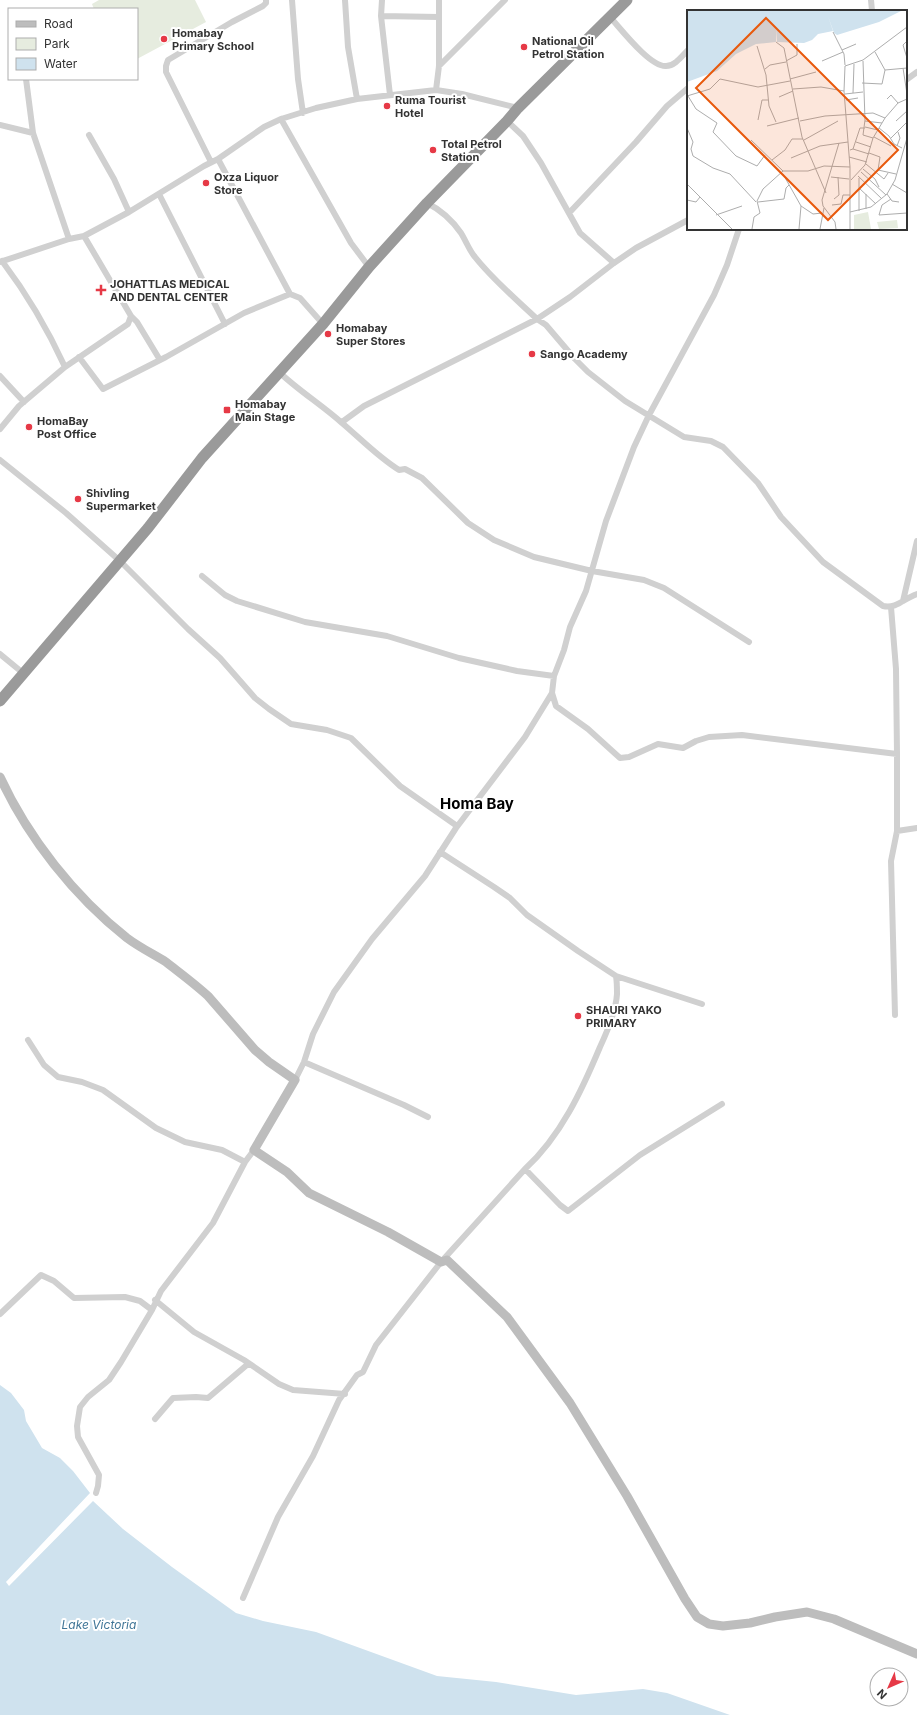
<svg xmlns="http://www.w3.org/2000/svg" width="917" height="1715" font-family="Inter,sans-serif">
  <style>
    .green { fill: #e6ecdf }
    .water { fill: #cfe2ee }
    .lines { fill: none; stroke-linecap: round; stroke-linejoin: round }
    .street { stroke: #d0d0d0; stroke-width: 6 }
    .secondary { stroke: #bdbdbd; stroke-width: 9 }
    .highway { stroke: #9a9a9a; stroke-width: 11 }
    .poi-dot { fill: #e63946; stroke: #fff; stroke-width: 1.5 }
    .labels { text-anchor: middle; stroke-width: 4; stroke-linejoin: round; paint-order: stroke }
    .poi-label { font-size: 11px; font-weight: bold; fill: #333; stroke: #fff; text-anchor: start }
    .water-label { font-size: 12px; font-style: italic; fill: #3f7597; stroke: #fff }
    .district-label { font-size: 15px; font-weight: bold; fill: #000; stroke: #fff }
    .inset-road { fill: none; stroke: #adadad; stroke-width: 1 }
    .view { fill: #e8590c; fill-opacity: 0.15; stroke: #e8590c; stroke-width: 2 }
    .inset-edge { fill: none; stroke: #333; stroke-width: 2 }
  </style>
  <rect width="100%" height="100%" fill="#fff"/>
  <path class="green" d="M99 0H195L206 22 137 59V9H94L92 4Z"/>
  <path class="water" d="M0 1385 11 1393 24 1410 26 1421 42 1448 60 1458 73 1471 90 1493 6 1582 9 1586 93 1501 123 1529 172 1567 236 1613 263 1621 316 1632 437 1676 496 1682 576 1695 643 1689 667 1693 730 1715H0Z"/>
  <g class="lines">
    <path class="street" d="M292 0 298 79 303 113
      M345 0 348 47 357 99
      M382 0 381 16 390 95
      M871 0 872 11
      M381 16 439 17
      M610 17C621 29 650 67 666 66 675 66 682 56 688 50
      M439 66 505 0
      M26 79 33 133 69 239
      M906 80 917 72
      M436 90 439 66V0
      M281 119 351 243 369 267
      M507 121 523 136 541 163 580 233 614 263
      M0 125 33 133
      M89 135 114 179 129 212
      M218 159 290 294
      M211 162 166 72V66L168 60 232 22 263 6 266 3V0
      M159 194 225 324
      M427 203C441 210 452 220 461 233 466 241 469 250 475 257 493 280 516 299 537 319L546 325 575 359 588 372 625 401 684 437 711 441 723 447 758 483 781 517 823 562 883 606C897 609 904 598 917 594
      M569 213 636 142 667 106 688 88
      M2 261C27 294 48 330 65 367
      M0 262 69 239 84 236 129 212 204 166 218 159 264 127 281 119 316 108 357 99 436 90 462 94 518 108
      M131 316 137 322 160 360
      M79 357 103 389 166 357 244 313 290 294 300 298 323 324
      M279 372C299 391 322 405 342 423 361 439 378 457 399 470L405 469 422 478 468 523 494 540 534 557 592 571 644 580 664 588 749 642
      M0 376 24 402
      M342 422 364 406 537 319 570 297 614 263 636 248 688 220
      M0 429 19 406 65 367 128 324 131 316 84 236
      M0 460 66 513 120 561 188 629 220 658 255 698 269 709 291 724 327 730 351 738 400 786 457 826 456 828
      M202 576 225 595 237 601 305 622 387 636 459 658 517 671 554 676
      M903 601 917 541
      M891 607 896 669 897 754V831L891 861 895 1015
      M0 654 23 673
      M552 693 556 706 588 729 620 758 629 757 658 744 683 748 696 741 709 737 742 735 897 754
      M897 831 917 828
      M440 852 494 887 510 898 527 915 578 951 616 976 702 1004
      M28 1040 44 1065 58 1077 82 1082 103 1090 156 1128 185 1142 222 1150 245 1162
      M304 1062 404 1105 428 1117
      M295 1080 304 1062 313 1034 334 992 372 939 425 876 456 828 525 737 552 693 554 676 564 650 570 627 586 591 606 521 634 447 649 415 714 295 727 265 739 229
      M525 1169 560 1205 568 1211 640 1155 722 1104
      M155 1300 194 1332 244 1360 279 1384 293 1390 345 1394
      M0 1314 41 1275 54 1281 74 1298 125 1297 140 1301 152 1310
      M155 1419 173 1398 196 1397 208 1398 248 1364
      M96 1493 98 1486 99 1475 78 1437 77 1426 80 1407 88 1397 109 1380 121 1362 152 1310 161 1291 213 1223 245 1162 254 1150
      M243 1598 278 1517 313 1456 339 1400 357 1375 363 1372 376 1345 441 1262 525 1169C561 1136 582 1090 600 1047 607 1032 616 1011 617 994 617 988 617 982 616 976"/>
    <path class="secondary" d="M0 777C28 838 75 897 127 938 139 947 153 954 166 962 180 973 195 984 208 996L255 1050 269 1062 295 1080 254 1150 287 1172 309 1193 388 1232 441 1262 447 1260 507 1317 570 1403 627 1496 685 1599 697 1617 709 1624 723 1626 750 1623 775 1617 807 1612 834 1619 917 1654"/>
    <path class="highway" d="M0 701 148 528 202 458 323 324 369 267 427 203 507 121 518 108 627 0"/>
  </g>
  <g class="poi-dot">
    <circle cx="164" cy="39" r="4"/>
    <circle cx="524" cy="47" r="4"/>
    <circle cx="387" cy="106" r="4"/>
    <circle cx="433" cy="150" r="4"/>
    <circle cx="206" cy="183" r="4"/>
    <path d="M99 284h4v4h4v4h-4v4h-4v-4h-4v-4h4z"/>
    <circle cx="328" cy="334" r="4"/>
    <circle cx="532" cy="354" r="4"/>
    <rect x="223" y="406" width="8" height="8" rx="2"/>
    <circle cx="29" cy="427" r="4"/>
    <circle cx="78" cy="499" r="4"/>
    <circle cx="578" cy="1016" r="4"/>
  </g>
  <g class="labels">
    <g class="poi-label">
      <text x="172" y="37">Homabay<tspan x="172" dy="13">Primary School</tspan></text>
      <text x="532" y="45">National Oil<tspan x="532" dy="13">Petrol Station</tspan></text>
      <text x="395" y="104">Ruma Tourist<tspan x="395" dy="13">Hotel</tspan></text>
      <text x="441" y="148">Total Petrol<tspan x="441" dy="13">Station</tspan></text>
      <text x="214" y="181">Oxza Liquor<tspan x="214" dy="13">Store</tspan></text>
      <text x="110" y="288">JOHATTLAS MEDICAL<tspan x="110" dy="13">AND DENTAL CENTER</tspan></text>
      <text x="336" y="332">Homabay<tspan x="336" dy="13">Super Stores</tspan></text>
      <text x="540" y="358">Sango Academy</text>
      <text x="235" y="408">Homabay<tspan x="235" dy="13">Main Stage</tspan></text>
      <text x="37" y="425">HomaBay<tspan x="37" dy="13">Post Office</tspan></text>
      <text x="86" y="497">Shivling<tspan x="86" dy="13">Supermarket</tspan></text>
      <text x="586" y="1014">SHAURI YAKO<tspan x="586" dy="13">PRIMARY</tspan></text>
    </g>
    <g class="water-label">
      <text x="99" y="1629">Lake Victoria</text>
    </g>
    <g class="district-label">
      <text x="477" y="809">Homa Bay</text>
    </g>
  </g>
  <g transform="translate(687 10)">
    <rect width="220" height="220" fill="#fff"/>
    <path d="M181 202 184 219H167V205ZM210 210 211 218 192 219 190 212Z" fill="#e6ecdf"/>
    <path d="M0 1H214L192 12 150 25 147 23 141 6 146 21 131 24 125 30 117 33 90 32 89 19V32L69 34 49 44 30 61 0 72Z" fill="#cfe2ee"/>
    <path class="inset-road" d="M146 22 157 44 158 55M220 31 216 35 220 48M89 32 97 38 115 127 139 183M70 36 79 65 82 96 89 112M155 40 169 34M188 42 198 60M99 51 110 45V34M135 51 156 42M176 51 178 110 176 125 186 128M216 58 220 84M78 59 83 55 99 52M103 69 129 62M175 73 195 74 198 60 220 58M106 79 134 77 157 81M166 83 167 54M158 84 176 82M0 86 23 79 33 69 71 77 103 71M1 86 9 99 30 113 26 122 49 146 70 156 78 145M92 87 106 81M200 89 204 85 211 93M159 90 171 88M71 110 75 90H81M113 111 138 106 186 103 198 108M178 111 195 113M209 111 220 101M80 116 112 108M178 117 191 120M0 118 6 132 4 139 6 146 26 158 43 164 69 192M192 118 202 126 207 134 215 138M187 127 204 136M204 128 220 112M64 130 96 161M117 130 151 111M169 132 184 137M210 136 213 128 211 122M166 139 182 144M163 140 166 139 173 118H178M182 143 193 147 191 160 209 164M162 147 180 152M104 148 133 136 161 132M85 150 98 140 105 129H116M179 154 197 169 201 163M176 159 188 169 192 177M174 162 199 185M96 164 114 196 126 204 135 203M171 166 195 189M144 167 162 169M172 168V201M164 170 178 155 186 128 198 108 211 93 220 89M0 174 45 219M205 174 220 183M172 178 189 194M200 184 205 191 212 192M147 189 152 185 151 167M204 189 195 195 192 205 220 203M0 190 9 192 13 187M71 192 97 189 99 178 102 175M145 195 154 194 156 185H163M179 199V184M163 202 184 197 200 184 208 170 220 128M29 205 55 196M65 219 67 207 73 203 70 191 76 179 96 161H121L137 156 163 157M112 219 114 196M133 219 137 198M149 219 148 212 136 196 135 190 152 133M163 219V157L157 81 158 56 176 50 220 17"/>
    <path class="view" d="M79 8 211 140 141 210 9 78Z"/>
    <rect width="220" height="220" class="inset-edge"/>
  </g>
  <rect x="8" y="8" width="130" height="72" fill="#ffffff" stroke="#adadad"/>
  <rect x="16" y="21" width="20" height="6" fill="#bdbdbd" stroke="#adadad"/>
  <text x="44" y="28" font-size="12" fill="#333333">Road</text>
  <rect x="16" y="38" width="20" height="12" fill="#e6ecdf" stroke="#adadad"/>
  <text x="44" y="48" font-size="12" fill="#333333">Park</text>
  <rect x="16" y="58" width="20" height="12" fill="#cfe2ee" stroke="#adadad"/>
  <text x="44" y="68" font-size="12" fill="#333333">Water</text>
  <g transform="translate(889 1687) rotate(225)"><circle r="19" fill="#ffffff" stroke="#adadad"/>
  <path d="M0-3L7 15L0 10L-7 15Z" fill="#e63946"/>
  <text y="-6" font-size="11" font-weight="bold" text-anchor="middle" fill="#333333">N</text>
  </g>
</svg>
